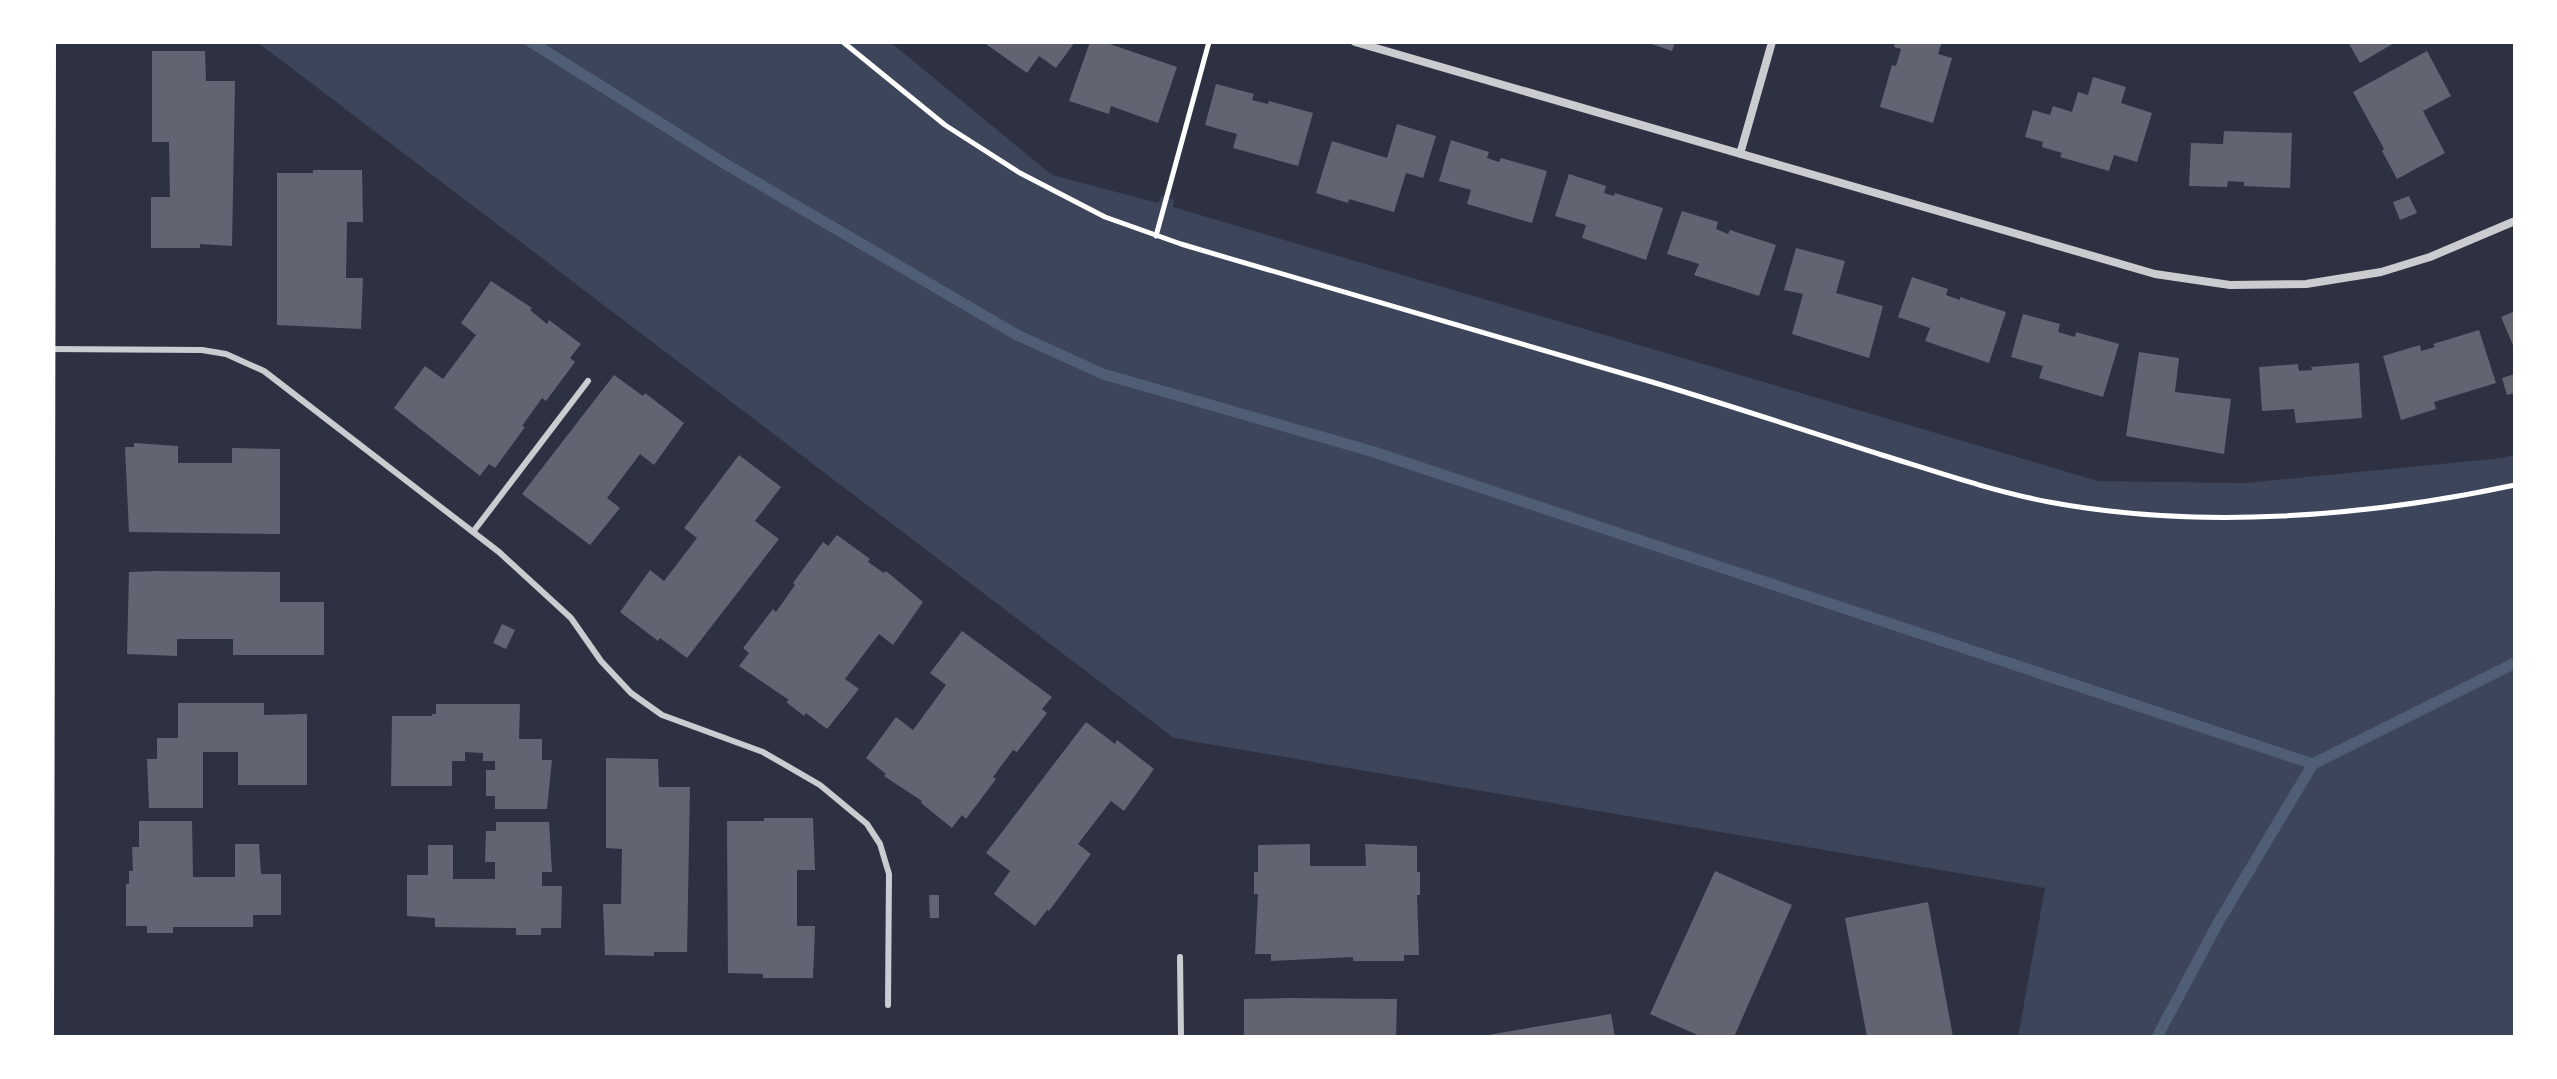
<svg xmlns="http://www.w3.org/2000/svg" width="2557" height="1079" font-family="'PT Sans Narrow',sans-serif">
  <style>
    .green { fill: #3c4559 }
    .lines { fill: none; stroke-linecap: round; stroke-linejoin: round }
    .stream { stroke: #4f5d75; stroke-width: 11 }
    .building { fill: #626471 }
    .path { stroke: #fff; stroke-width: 5 }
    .service { stroke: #caccd0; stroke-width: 6 }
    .minor { stroke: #caccd0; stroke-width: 8 }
    .secondary { stroke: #fff; stroke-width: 16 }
  </style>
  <rect width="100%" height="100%" fill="#2d3142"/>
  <path class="green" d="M257 42H890L1052 175 1158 203 1162 195 1174 200 1173 207 2098 481 2245 483 2503 458 2515 454V1037H2018L2045 888 1174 738Z"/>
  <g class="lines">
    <path class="stream" d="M531 42 727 165 1017 335 1103 374 1374 452 2313 764 2515 663
      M2157 1037 2218 923 2313 764"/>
  </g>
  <path class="building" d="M983 42H1075L1056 68 1039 56 1027 73Z
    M1090 42H1104L1177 67 1158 123 1111 106 1109 114 1069 101Z
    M1646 42H1675L1672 51Z
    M1895 42H1942L1938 54 1952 58 1933 123 1880 107 1892 65 1896 66 1901 49 1894 47Z
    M2348 42H2396L2360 63Z
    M152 51H205L206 81H235L232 246 200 244V248H151V197H170L169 142H152Z
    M2427 51 2451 96 2423 111 2445 153 2397 179 2382 151 2384 149 2353 92Z
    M2093 77 2126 87 2121 103 2152 113 2137 162 2114 155 2109 171 2060 157 2062 153 2042 147 2043 142 2025 137 2033 110 2050 115 2053 106 2072 112 2078 92 2088 95Z
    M1216 84 1254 94 1252 100 1268 104 1269 101 1313 113 1298 166 1233 148 1237 134 1205 125Z
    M1397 124 1436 136 1423 178 1406 173 1394 212 1349 199 1348 203 1316 193 1332 141 1387 158Z
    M2224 131 2292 133 2290 188 2244 186V182L2228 181 2227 187 2189 186 2191 143 2223 144Z
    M1451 140 1489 152 1487 158 1499 162 1501 158 1547 171 1532 223 1467 204 1471 190 1439 181Z
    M313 170H362L363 222H347L346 278H363L361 329 277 325V173H313Z
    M1569 174 1606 186 1604 193 1614 196 1615 193 1663 208 1646 260 1582 238 1586 225 1555 216Z
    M2409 196 2417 213 2400 220 2393 202Z
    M1682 211 1718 222 1716 229 1728 234 1730 230 1776 245 1759 296 1694 275 1699 264 1667 254Z
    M1796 248 1845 261 1836 293 1883 306 1869 358 1792 334 1803 294 1784 290Z
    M1912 277 1948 289 1946 295 1960 300V297L2006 312 1989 363 1925 341 1930 328 1898 317Z
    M491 281 532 308 530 310 547 324 549 320 581 344 570 358 575 362 546 401 542 398 522 426 525 427 495 468 489 464 480 476 394 408 425 366 443 379 476 335 461 323Z
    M2515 311V350L2501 317Z
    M2023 314 2060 324 2058 332 2075 337 2076 332 2119 344 2103 397 2039 378 2043 366 2011 357Z
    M2479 330 2496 383 2434 402 2436 409 2401 420 2383 356 2420 345 2421 351 2435 347 2433 344Z
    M2139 352 2179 358 2175 392 2231 399 2224 454 2126 436Z
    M2359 363 2362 418 2296 423 2294 409 2262 411 2259 367 2298 364 2299 371 2312 370 2311 367Z
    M2515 374V393L2507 395 2502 378Z
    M614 375 643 396 645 393 684 423 654 465 640 454 607 498 620 508 590 545 522 494Z
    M134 443 178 446V463H232V448L280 449V534L129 532 125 447H134Z
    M739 455 781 487 755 521 779 539 687 658 660 638 658 641 620 612 650 570 664 581 697 538 684 528Z
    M837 535 870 559 868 562 884 573 886 571 923 602 893 645 879 634 845 679 859 689 827 729 806 713 804 716 786 702 789 700 739 666 749 653 743 648 773 609 776 612 795 585 793 583 823 542 828 546Z
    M156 571 280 572V602H324V655H233V639H177V656L127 654 129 572Z
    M502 624 515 630 506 649 493 643Z
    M962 631 1052 697 1042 709 1047 713 1017 752 1013 750 993 777 996 779 966 819 962 815 952 828 921 803 922 801 884 776 886 774 866 758 896 717 913 730 946 685 930 673Z
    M178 703H264V715L307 714V785H238V752H203V808H149L147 759H157V738H178Z
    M436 704H520L519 739H542V760H552L547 809H495V796H486V770H495V761H483V753L465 752V761H452V786H391L392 716H432V714H436Z
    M1086 722 1115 744 1117 740 1154 769 1124 811 1111 801 1078 844 1091 854 1049 911 1047 910 1035 926 994 894 1010 871 986 853Z
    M606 758 658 759 659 787H690L687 952H654V956L605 955 603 904H621L622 849 606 848Z
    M764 818H813L815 870H797V926H815L813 978H763V974L728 973 727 821H764Z
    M139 821H192L193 877H235V844H259L261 874H281V915H253V927H173V933H147V926H126V884H129V871H133L132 847H139Z
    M496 822H549L552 872H542V886H562L561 928H541V935H516V928L435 927V918L407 916V875H428V845H453V879H495V862H485L486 831H496Z
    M1310 844V866H1366L1365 844 1417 846V872H1420V895H1417L1419 955H1404V961H1353V957L1271 961V954H1255L1258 894H1254V872H1258V845Z
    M1715 871 1792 905 1734 1037H1702L1650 1014Z
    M929 895H939V918H930Z
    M1928 902 1953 1037H1867L1845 918Z
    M1289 998 1397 999 1396 1037H1244V999Z
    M1611 1014 1615 1037H1489L1488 1035Z"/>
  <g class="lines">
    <path class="path" d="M843 42 945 125 1020 173 1105 217 1181 244C1338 291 1496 335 1652 382 1729 405 1806 431 1882 455 1937 472 1992 491 2049 502 2199 530 2366 517 2515 485
      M1156 236 1209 42"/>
    <path class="service" d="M50 349 202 350 226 354 264 371 499 552 571 618 601 661 631 693 662 715 763 752 820 785 867 824 880 844 889 874 888 1005
      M473 532 588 381
      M1180 957 1181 1037"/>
    <path class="minor" d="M1355 42 2155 274 2230 285 2306 284 2381 272 2430 257 2515 221
      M1740 154 1772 42"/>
    <path class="secondary" d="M46 1037 48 42"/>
  </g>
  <rect width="2557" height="1079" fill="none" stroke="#ffffff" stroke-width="88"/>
</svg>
